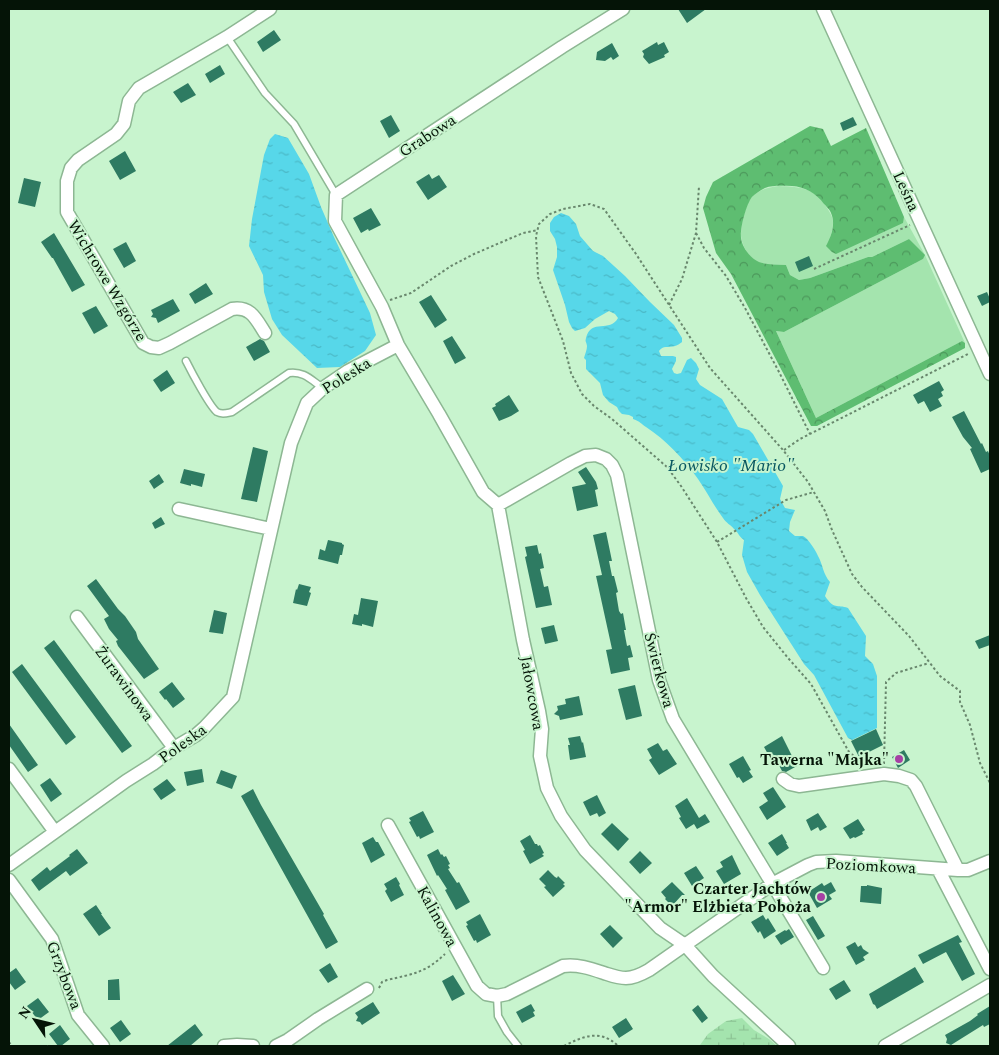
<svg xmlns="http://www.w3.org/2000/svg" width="999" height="1055" font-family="Spectral,serif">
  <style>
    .grass { fill: #a4e4ae }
    .forest { fill: url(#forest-crowns) }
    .wetland { fill: url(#wetland-marsh) }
    .water { fill: url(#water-ripples) }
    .building { fill: #2e7b62 }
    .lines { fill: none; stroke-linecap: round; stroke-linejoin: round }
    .service-casing { stroke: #8db793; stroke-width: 9 }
    .minor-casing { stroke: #8db793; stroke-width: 15 }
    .path { stroke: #69876d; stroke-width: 2; stroke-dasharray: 2.5 2.5; stroke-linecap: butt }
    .service { stroke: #fff; stroke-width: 6 }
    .minor { stroke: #fff; stroke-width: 12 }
    .poi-dot { fill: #a640a4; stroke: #c8f4ce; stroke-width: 2 }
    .labels { text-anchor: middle; stroke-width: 4; stroke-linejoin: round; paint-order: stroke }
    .street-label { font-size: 16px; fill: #051407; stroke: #c8f4ce }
    .poi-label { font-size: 16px; font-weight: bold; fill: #051407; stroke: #c8f4ce; text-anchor: end }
    .water-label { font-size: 18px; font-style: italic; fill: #085660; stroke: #c8f4ce }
  </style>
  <defs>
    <pattern id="forest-crowns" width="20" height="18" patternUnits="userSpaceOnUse" patternTransform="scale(1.25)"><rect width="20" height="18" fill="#5ebd71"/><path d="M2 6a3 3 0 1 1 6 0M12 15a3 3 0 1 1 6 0" fill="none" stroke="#4c985b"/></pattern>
    <pattern id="wetland-marsh" width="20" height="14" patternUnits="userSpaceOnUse" patternTransform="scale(1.25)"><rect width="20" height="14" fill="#a4e4ae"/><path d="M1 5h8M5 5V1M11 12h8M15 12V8" fill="none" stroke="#8cc394"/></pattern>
    <pattern id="water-ripples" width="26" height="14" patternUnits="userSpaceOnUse" patternTransform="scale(1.25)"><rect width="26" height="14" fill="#57d7e9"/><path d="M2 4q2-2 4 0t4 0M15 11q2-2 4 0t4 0" fill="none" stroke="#4ab8c6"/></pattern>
  </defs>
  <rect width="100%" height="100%" fill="#c8f4ce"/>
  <path class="grass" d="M779 186C799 187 813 187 825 205 829 211 833 216 833 223 833 228 831 234 830 239L902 223 904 217 925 255 965 343 962 341 816 418 776 331 784 332 923 259 909 239 872 257H868L810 278 799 280 790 275 786 265C777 264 766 265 758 262 749 258 742 246 741 236 741 225 745 203 754 195 761 189 770 187 779 186Z"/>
  <path class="forest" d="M810 126 823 129 831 146 866 128 904 217 903 223 836 254 832 252 826 246C831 237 836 224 831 213 830 210 826 206 824 204 816 193 805 187 792 186 783 186 773 185 765 188 761 190 755 194 752 197 746 205 740 228 741 238 742 247 750 258 759 262 767 265 777 264 786 265L790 275 799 280 810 278 868 257H872L909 239 925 255 923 259 784 332 776 331 816 418 962 341 965 343V348L817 426H811L731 274 716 253 703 208 706 197 713 182Z"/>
  <path class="wetland" d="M742 1018 754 1030 769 1039 777 1046H701L700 1045 708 1034 726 1021Z"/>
  <path class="water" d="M275 134 288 138 309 174 321 207 334 237 370 313 376 335 365 351 340 367 317 368 282 335 272 319 264 292 263 275 249 246 252 219 264 155 270 139Z
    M561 213 569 216 576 224 580 236 593 251 603 256 625 276 650 302 674 325 682 338V342C681 343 676 346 675 346 668 348 663 345 659 351L661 356H673L676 357V361L672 369 674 373 677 374 681 373 687 360 691 358 696 363 699 369 696 379 700 385 722 399 738 427 749 430 753 434 783 486 780 499 785 508 795 510 790 522 789 531 795 536C797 536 800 536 803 536 808 538 816 551 818 556 823 565 823 574 830 582L825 596C834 610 837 604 848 608L866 636 865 656 873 664 877 676V728L852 740 848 738 814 675 804 664 760 595 747 572 742 555 744 540C739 537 739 533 734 529 731 525 726 523 723 518 714 506 707 492 698 479 684 459 666 440 646 427 640 423 641 422 633 419V417L629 415 622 414 619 411 617 407 609 402 603 395 600 383 586 369V360L584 358C585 354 587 350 587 346 586 340 585 343 586 338 591 318 610 333 618 318L615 314 609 311 595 319 585 328 575 331 572 328 569 322 565 305 553 270 557 257V247L555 239 550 231V223L554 217Z"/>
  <path class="building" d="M678 9H706L687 23Z
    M274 30 281 40 263 52 257 42Z
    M657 42 658 45 664 42 669 52 664 55 665 57 649 64 643 57 644 54 642 51Z
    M612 43 619 56 613 60 611 57 605 61 596 60 597 52Z
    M220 65 225 74 210 83 205 74Z
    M188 83 196 95 181 103 173 92Z
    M391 115 400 131 389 138 380 121Z
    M853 117 857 125 843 131 840 123Z
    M125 151 136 171 120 180 109 161Z
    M429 174 432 179 439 175 447 187 428 200 416 182Z
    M24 178 41 182 35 207 18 203Z
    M371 208 381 225 369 231 368 229 361 233 353 218Z
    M54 233 85 285 72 292 53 258H52L41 242Z
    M126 242 136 261 124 268 113 249Z
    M809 256 813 266 799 272 795 262Z
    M206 283 213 294 195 304 189 294Z
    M987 292 990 299V302L982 306 977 296Z
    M431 295 447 320 435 328 419 302Z
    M173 299 180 311 158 323 156 318 151 317 153 314 151 310Z
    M96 306 108 326 94 334 82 313Z
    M452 336 466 358 455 364 443 341Z
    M260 339 264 341 270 352 254 361 246 347Z
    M167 370 175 383 161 392 153 380Z
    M939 381 944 390 941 392 943 396 938 399 942 406 930 412 924 401 918 404 913 395Z
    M509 395 519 411 511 416 499 421 492 408 496 406 495 404Z
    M964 411 981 444 982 443 986 452 988 451 990 456V469L981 473 970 449 972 448 963 437 952 417Z
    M253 447 268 451 257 502 241 499Z
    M586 467 596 482 598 489 595 490 598 506 577 511 572 487 586 484 578 472Z
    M184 469 205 474 202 487 191 484V486L180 483Z
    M159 474 164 482 154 489 149 481Z
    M161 517 165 524 155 529 152 523Z
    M606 532 612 561H609L612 576H614L618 592 616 593 619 611 621 614 623 613 626 630H624L627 646 630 645 633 657 628 658 630 670 611 674 606 650 612 649 596 576 602 575 593 535Z
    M328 540 342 543V544L344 545 342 555H340L338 564 318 559 320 549 325 551Z
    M537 545 539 554 541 553 544 568 540 569 544 587 548 586 552 605 536 608 525 557 527 556 525 547Z
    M96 579 118 609 125 616 136 632 138 639 159 669 144 679 118 646 116 641 118 640 109 629 104 619 109 616 87 586Z
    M299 584 311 587 309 592 311 593 307 606 293 603 296 589 297 590Z
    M361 598 378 601 373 627 362 624V626L352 624 354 614 358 615Z
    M214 610 227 613 223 634 209 632Z
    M554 625 558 641 545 644 541 628Z
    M990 635V645L979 649 975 641Z
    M54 640 132 746 122 753 44 648Z
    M22 664 76 737 66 745 12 672Z
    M172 682 185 699 173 708 166 699 165 700 159 692Z
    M635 685 642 716 626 720 618 689Z
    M579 696 583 715 560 720 559 716 554 714 558 710 557 706 566 704 565 699Z
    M9 724 38 765 28 772 9 745Z
    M876 729 883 745 859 757 851 741Z
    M580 736 582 743 583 742 586 757 570 760 568 745H570L568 738Z
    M782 736 797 766 786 772 782 771 773 754 769 756 764 747Z
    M658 743 663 751 667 749 677 764 659 775 649 760 652 758 647 749Z
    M904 750 910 760 898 768 892 757Z
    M743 756 751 770 749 771 753 777 743 783 739 777 737 778 729 764Z
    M202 769 204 782 187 786 184 772Z
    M221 770 237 776 232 789 216 783Z
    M50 778 62 794 51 802 40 785Z
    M167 779 176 790 161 800 153 789Z
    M773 787 786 807 767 820 759 807 768 801 763 793Z
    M253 789 261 805 324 914 323 915 338 942 326 949 241 796Z
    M597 795 606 813 599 817 597 813 590 816 583 802Z
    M687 798 699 818 705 814 710 822 697 829 694 824 686 829 679 818 681 817 675 806Z
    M423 811 434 832 420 839 419 836 417 837 409 822 411 821 409 818Z
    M818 813 827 827 820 831 818 827 811 831 806 820Z
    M858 819 865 830 862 832 863 834 855 838 854 837 850 839 843 828Z
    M612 823 629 839 618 851 601 834Z
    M782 834 787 843H786L789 848 777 856 768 843Z
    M530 835 535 844H537L538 846 540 845 544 853 542 854 544 856 530 864 523 851 525 850 520 841Z
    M373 837 376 842H378L385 855 371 863 362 843Z
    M77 849 88 863 70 876 66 871 39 891 31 880 47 867 50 871 70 856 69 855Z
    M438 849 441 855 442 854 444 857 446 856 450 864 448 865 450 868 448 869 457 883 459 882 470 902 456 910 445 890 447 889 438 875 437 876 427 855Z
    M640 851 652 863 640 874 629 862Z
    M732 855 741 874 724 884 716 871 723 867 720 862Z
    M696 866 704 878 692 886 684 873Z
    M548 870 555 877 557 878 558 876 565 883 563 884 565 886 553 897 544 887 546 886 539 879Z
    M396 877 400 884 399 885 404 895 391 902 385 891 387 889 384 884Z
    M672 882 685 895H682L672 906 665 899 666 898 661 892Z
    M831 882 836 891 829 895 832 899 817 908 808 892 822 883 824 886Z
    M867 885 882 888 881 904 860 902 861 886H867Z
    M96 905 102 914H101L111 928 99 936 83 914Z
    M480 914 491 935 477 943 476 940 474 941 466 926 468 925 466 922Z
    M763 915 766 920 768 918 776 931 764 939 760 931 758 933 751 922Z
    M813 916 825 936 818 940 806 920Z
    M610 925 623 938 613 948 600 934Z
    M789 929 794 937 781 945 775 936 785 930 786 931Z
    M958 935 962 942 959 943 975 974 962 981 946 952 923 964 918 955Z
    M855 942 858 947 861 945 863 949 869 953 863 957 865 960 856 965 846 947Z
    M330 963 338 977 328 983 319 970Z
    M915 967 924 982 877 1009 875 1005 873 1004 869 994Z
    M16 968 26 982 15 990 9 982V973Z
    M453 975 465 994 452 1001 442 981Z
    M119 979 120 1000H108V980Z
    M844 980 851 991 836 1000 829 989Z
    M38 998 49 1012 38 1020 27 1006Z
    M373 1002 380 1013 362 1025 360 1022 356 1021 358 1017 355 1013Z
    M531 1004 535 1011 533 1012 535 1016 522 1023 516 1012Z
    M698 1005 708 1018 702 1023 692 1010Z
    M990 1006V1024L984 1027 983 1025 951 1045 946 1043 947 1039 945 1035 970 1021 978 1015 977 1014Z
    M626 1018 633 1029 619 1038 612 1027Z
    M121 1020 131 1034 120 1042 110 1028Z
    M195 1024 203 1035 190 1046H167Z
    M60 1025 70 1039 61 1046H58L49 1034Z"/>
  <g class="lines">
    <g class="service-casing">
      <path id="service" d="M227 37 265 93 294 124 336 195
        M186 361C191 371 210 407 217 412 222 415 227 413 232 412L289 373C304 371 311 380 323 388
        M497 996 498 1016 507 1032 518 1046"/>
    </g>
    <g class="minor-casing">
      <path id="minor" d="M623 9 562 47 336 195 335 221 382 307 398 345 439 414 483 492 498 505 523 640 539 711 542 729 540 756 547 788 561 816 585 850 660 928 685 945 713 976 789 1046
        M823 9 990 374
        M265 333C256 319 251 306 232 309L170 343 159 348 151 347 143 343 67 212V181L71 168 78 160 116 134 124 124 129 101 139 88 227 37 270 9
        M498 505 571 463 585 456 596 455 606 459 612 465 617 475 659 680 673 719 823 968
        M179 509 271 529
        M77 617 174 748
        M9 769 55 832
        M783 779 790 784 799 786 884 774 899 776 911 780 916 786 958 870
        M388 825 477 986 486 994 497 996 507 994 563 966C579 964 592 969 607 974 613 976 620 978 626 978 634 978 642 974 649 970L772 884 808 865 816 862 836 861 958 870H968L990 861
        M9 865 126 781 153 764 174 748 196 735 204 728 233 697 291 443 307 403 323 388 348 371 398 345
        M938 869 990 969
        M9 880 52 939 78 1015 103 1046
        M224 1046 237 1045 253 1046
        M276 1046 288 1040 318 1019 367 989
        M885 1046 990 985"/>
    </g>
    <path class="path" d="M696 233 704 248 726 276 745 308 779 372 810 434
      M814 269 910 225
      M390 300 411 293 451 266 474 254 523 233 538 230
      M669 305 682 279 696 233 699 186
      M784 450 800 439 968 354
      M717 542 786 500 814 492
      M881 763 876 761H860L849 752 811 684 788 658 763 627 746 598 717 542 681 486 667 467 612 419 594 406 582 394 571 373 563 341 538 277 536 236 539 224 550 214 563 209 590 204 604 209 636 254 710 368 783 450 808 482 825 511 832 530 852 574 862 587 909 636 940 676 960 691V702L970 725 980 763 990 783
      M884 764 886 682 896 673 929 663
      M379 988 382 982 387 980C413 974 425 973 445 954
      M9 1042 12 1046
      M564 1046C583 1036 601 1029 618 1046"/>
    <use href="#service" class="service"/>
    <use href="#minor" class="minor"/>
  </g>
  <g class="poi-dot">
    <circle cx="899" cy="759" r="5"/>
    <circle cx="821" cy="897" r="5"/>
  </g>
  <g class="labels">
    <g class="street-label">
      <text transform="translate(427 135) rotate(-33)" y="6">Grabowa</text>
      <text transform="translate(907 191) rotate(65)" y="6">Leśna</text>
      <text transform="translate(108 280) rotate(59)" y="6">Wichrowe Wzgórze</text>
      <text transform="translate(346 375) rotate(-32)" y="6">Poleska</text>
      <text transform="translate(660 670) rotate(75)" y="6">Świerkowa</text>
      <text transform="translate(125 683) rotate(54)" y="6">Żurawinowa</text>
      <text transform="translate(533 693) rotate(80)" y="6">Jałowcowa</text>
      <text transform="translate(182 743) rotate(-36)" y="6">Poleska</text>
      <text transform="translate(871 865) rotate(3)" y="6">Poziomkowa</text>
      <text transform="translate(438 916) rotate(61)" y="6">Kalinowa</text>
      <text transform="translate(65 975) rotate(69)" y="6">Grzybowa</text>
    </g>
    <g class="poi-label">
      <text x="889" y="765">Tawerna "Majka"</text>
      <text x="811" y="894">Czarter Jachtów<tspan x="811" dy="18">"Armor" Elżbieta Poboża</tspan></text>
    </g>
    <g class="water-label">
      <text x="731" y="471">Łowisko "Mario"</text>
    </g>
  </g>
  <rect width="999" height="1055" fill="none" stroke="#051407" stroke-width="20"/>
  <g transform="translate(35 1020) rotate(305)" stroke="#c8f4ce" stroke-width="4" paint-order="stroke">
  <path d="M0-4L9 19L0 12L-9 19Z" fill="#051407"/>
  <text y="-8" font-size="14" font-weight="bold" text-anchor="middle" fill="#051407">N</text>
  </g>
</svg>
